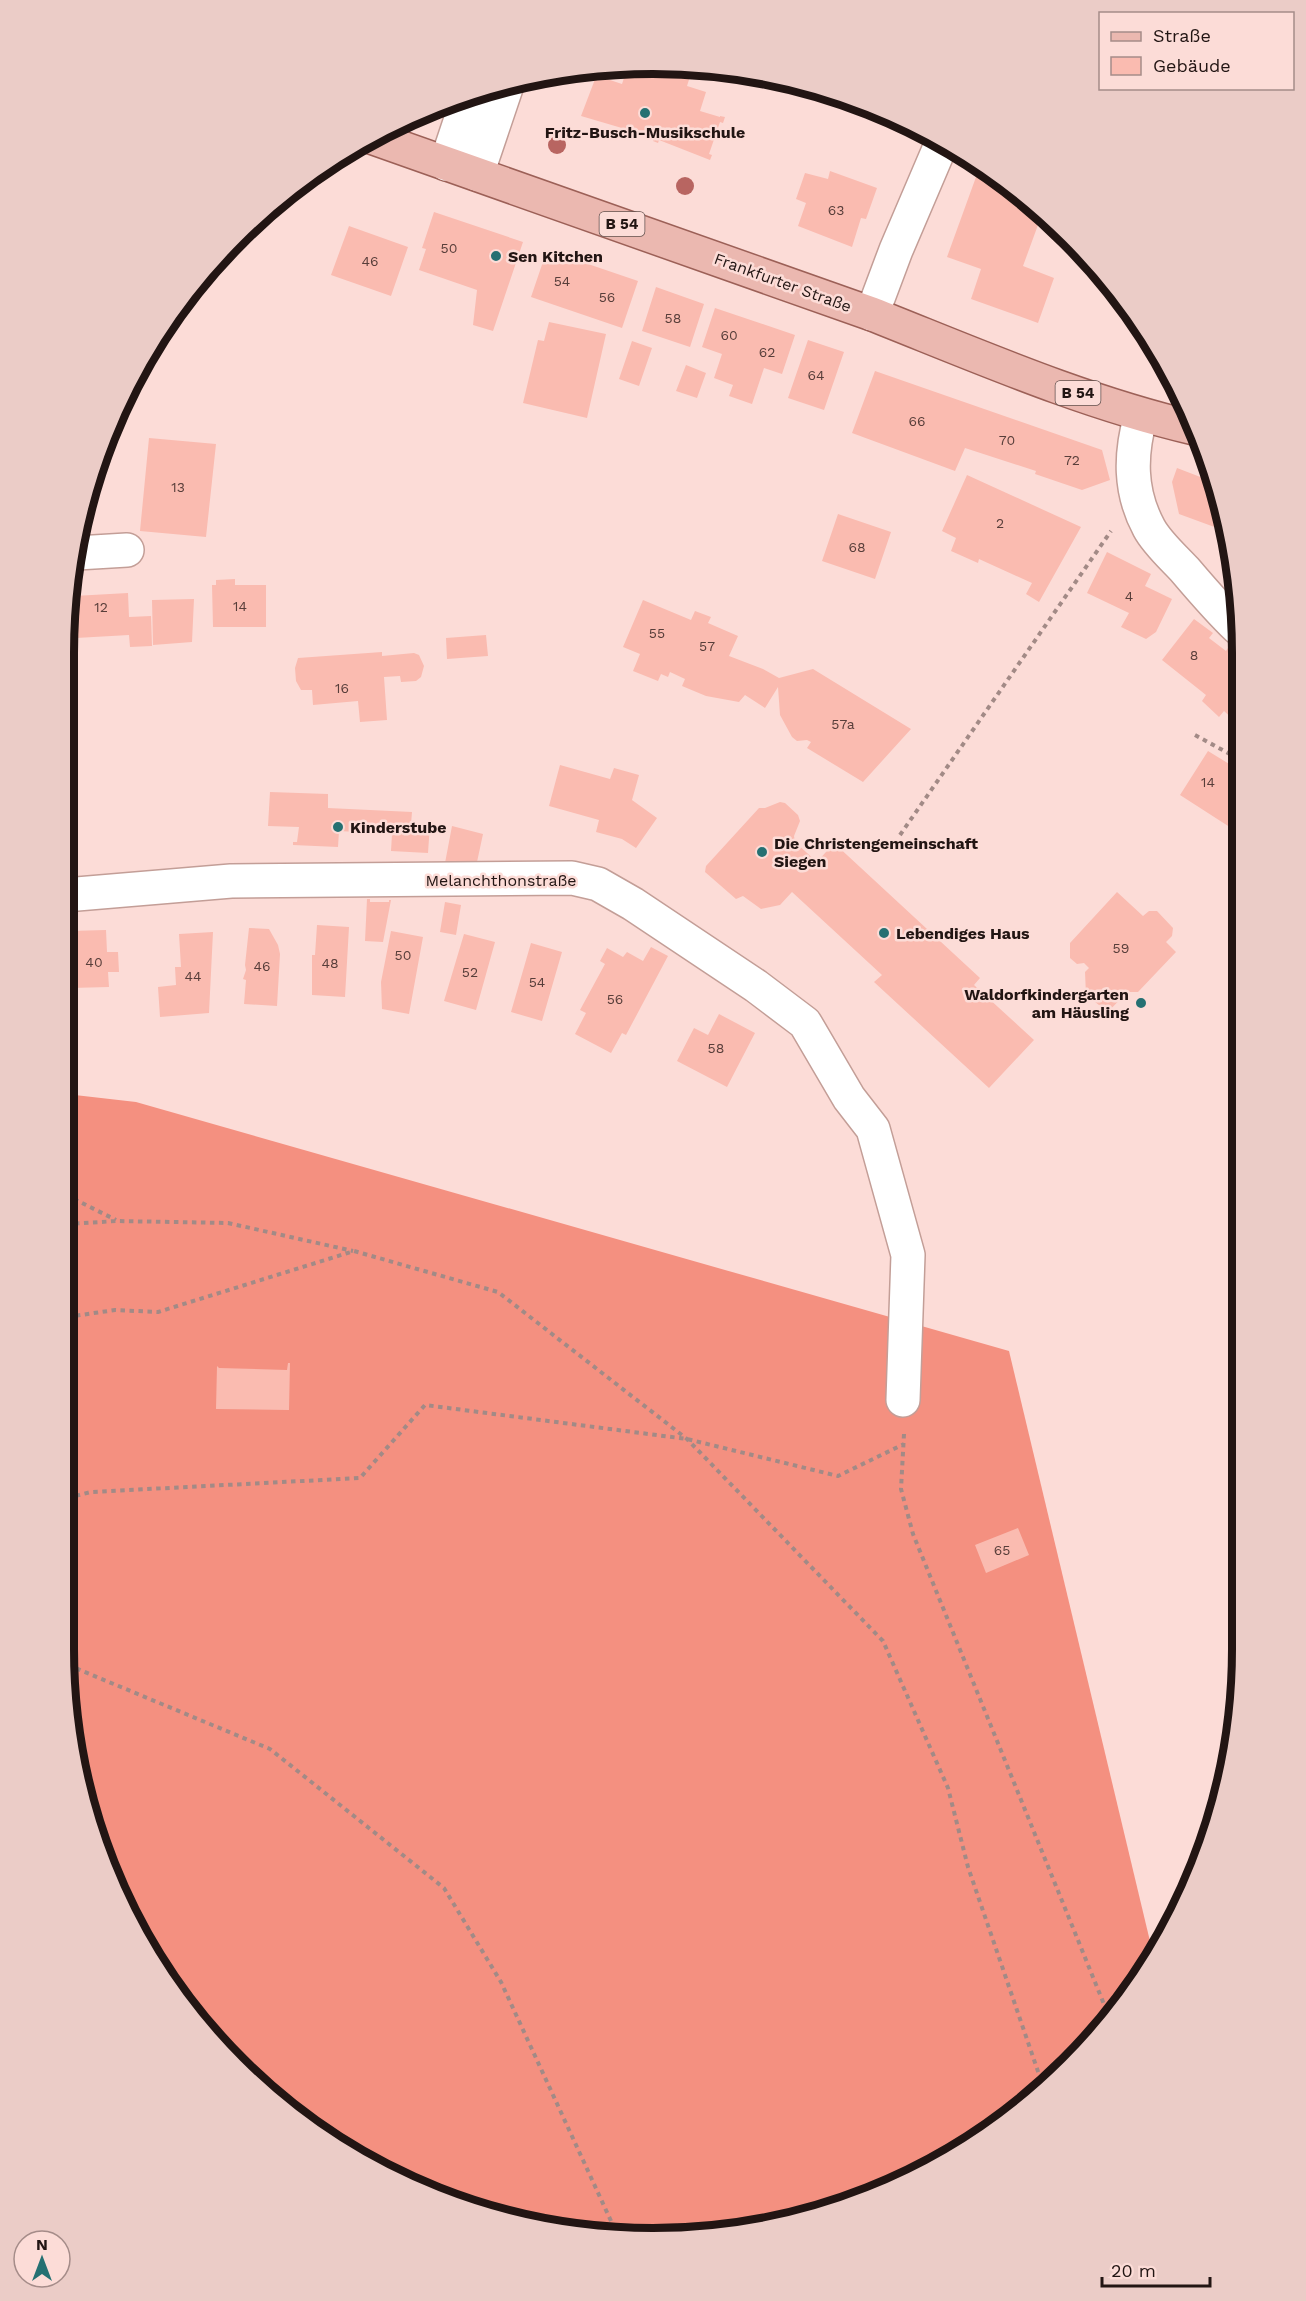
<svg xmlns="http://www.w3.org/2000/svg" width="1306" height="2301" font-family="'Work Sans',sans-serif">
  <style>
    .forest { fill: #f49080 }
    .building { fill: #fabbb0 }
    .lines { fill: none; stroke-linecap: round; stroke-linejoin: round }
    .minor-casing { stroke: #c39e97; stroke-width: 36 }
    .major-casing { stroke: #9c6057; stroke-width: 36 }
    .path { stroke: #a28a86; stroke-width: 4; stroke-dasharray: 4.5 4.5; stroke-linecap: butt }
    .minor { stroke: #fff; stroke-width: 33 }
    .major { stroke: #ebb8b0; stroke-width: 33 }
    .tree { fill: #b86561 }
    .poi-dot { fill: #257072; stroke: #fcdcd7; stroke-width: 2 }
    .labels { text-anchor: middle; stroke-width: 5; stroke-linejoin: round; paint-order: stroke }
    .number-label { font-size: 14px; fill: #583e3a }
    .shield { fill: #fcdcd7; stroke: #63514e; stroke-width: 1.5 }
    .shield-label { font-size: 15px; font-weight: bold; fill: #221513 }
    .poi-label { font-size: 16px; font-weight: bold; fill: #221513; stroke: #fcdcd7; text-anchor: start }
    .street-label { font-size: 16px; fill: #221513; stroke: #fcdcd7 }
    .rim { fill: none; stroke: #221513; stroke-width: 8 }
  </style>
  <rect width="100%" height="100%" fill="#fcdcd7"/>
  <path class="forest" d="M66 1094 136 1102 1009 1351 1154 1958 1097 2037 1042 2092 948 2159 878 2193 768 2227 691 2237 576 2233 500 2218 392 2177 325 2138 236 2065 185 2007 124 1909 94 1837 68 1725Z"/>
  <path class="building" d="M649 65 693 67 687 86 706 92 700 111 720 117V116L725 117 723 123 720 122 709 154 712 155 710 160 659 140 658 143 653 141V139L638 134 637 136 631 134 632 131 581 116 597 74 601 75V77L622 84 628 66 647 72Z
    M980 166 1042 214 1023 266 1054 278 1038 323 971 299 981 269 947 257Z
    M830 171 877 188 866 219 861 218 852 247 798 226 806 203 796 199 805 173 828 179Z
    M434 212 523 242 493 331 473 325 477 290 419 270 426 249 422 248Z
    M349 226 408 247 391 296 331 275Z
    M547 250 638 281 622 328 531 297Z
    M656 287 704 304 690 347 642 331Z
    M715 308 795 335 782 374 764 368 752 404 729 396 733 385 714 378 722 354 702 347Z
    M549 322 606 334 587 418 523 403 538 340 544 341Z
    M808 340 844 352 824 410 788 398Z
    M632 341 652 348 639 386 619 379Z
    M686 365 706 373 697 398 676 391Z
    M875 371 1102 450 1110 480 1082 490 1035 474 1036 471 965 448 955 471 852 433Z
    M149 438 216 444 206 537 140 531Z
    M1177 468 1216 483 1228 532 1179 514 1172 482Z
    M967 475 1081 527 1039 602 1026 594 1032 583 979 559 978 563 951 551 956 538 942 531Z
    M838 514 891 532 875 579 822 561Z
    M1107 552 1151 574 1145 586 1172 599 1156 632 1146 639 1121 627 1129 613 1087 593Z
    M235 579V585H266V627H213L212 585H216V580Z
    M128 593 129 617 151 616 152 646 130 647 129 635 76 638 74 596Z
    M194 599 192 642 153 645 152 600Z
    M643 600 691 620 695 611 711 617 708 623 738 636 729 656 763 669 779 678 813 669 911 729 863 782 807 748 811 742 807 740 797 741 792 737 780 715 778 687 765 708 745 695 739 702 706 696 682 686 685 679 670 672 668 677 661 674 658 681 633 671 640 654 623 647Z
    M1194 619 1213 633 1209 638 1226 651 1228 648 1238 658 1237 723 1224 711 1219 717 1202 701 1206 695 1162 660Z
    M486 635 488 656 447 659 446 638Z
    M382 652V656L414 653 419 655 424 666 421 677 416 681 401 682 400 676 384 677 387 720 360 722 358 701 313 705 312 690H301L296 681 295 668 298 658Z
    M1208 751 1239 770V833L1180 795Z
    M560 765 610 779 614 768 639 775 632 800 657 818 636 848 622 839 596 832 599 820 549 806Z
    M270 792 328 794V808L412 812 411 824H430L428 853 391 851 392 834 339 831 338 847 293 845V842H297L299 827 268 826Z
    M780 802 785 803 798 815 800 821 794 836 795 842 817 862 834 843 980 978 974 985 1034 1040 989 1088 874 982 882 975 792 892 780 905 761 909 743 896 736 899 705 872 706 866 759 808H765Z
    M452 826 483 834 477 862 445 863Z
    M1117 892 1143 916 1149 911H1157L1173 928 1172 936 1166 942 1176 952 1138 992H1127L1108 1012 1086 995 1085 972 1089 968 1084 963 1077 964 1070 958V943Z
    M367 899H370V902H389V900H391L383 942 365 941Z
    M445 902 461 905 456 935 440 932Z
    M317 925 349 927 345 997 312 995V955H315Z
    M249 928 269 929 278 945 280 954 277 1006 244 1004 246 980 243 979 246 970 245 965Z
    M106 930 107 952H118L119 972H108L109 987 71 988 70 980H66L65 948H70L69 931Z
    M391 931 423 937 409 1014 382 1009 381 982Z
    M213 932 209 1013 160 1017 158 987 176 985 175 967H181L179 934Z
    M464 934 495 942 476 1010 444 1001Z
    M531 943 562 952 542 1021 511 1012Z
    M651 947 668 956 626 1035 622 1033 611 1053 575 1034 586 1013 580 1010 605 964 600 961 607 948 623 957 627 952 643 961Z
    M719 1014 755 1033 727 1087 677 1061 694 1028 708 1035Z
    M288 1363H290L289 1410 216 1409 217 1366 219 1368 287 1370Z
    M1018 1528 1029 1555 986 1573 975 1545Z"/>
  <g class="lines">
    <g class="minor-casing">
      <path id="minor" d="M446 164 469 95
        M477 174 508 82
        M872 314 896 250 943 140
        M1141 415C1130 454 1129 491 1149 528 1157 543 1173 557 1185 570 1202 590 1219 610 1238 628
        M77 553 127 550
        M65 895 231 881 572 878 598 884 633 904 756 986 805 1023 849 1098 873 1129 908 1255 903 1400"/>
    </g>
    <g class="major-casing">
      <path id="major" d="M371 137 872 314C978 356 1083 402 1194 428"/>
    </g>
    <path class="path" d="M1195 735 1239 759
      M900 835 1111 531
      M66 1195 116 1220
      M66 1224 117 1221 228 1223 353 1251
      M67 1317 115 1310 158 1312 354 1251 498 1292 687 1439 883 1641 948 1788 968 1867 1044 2089
      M904 1434 901 1489 913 1534 1110 2019
      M67 1498 91 1492 360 1478 425 1405 687 1439 838 1476 904 1444
      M68 1665 270 1749 444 1888 501 1982 617 2234"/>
    <use href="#minor" class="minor"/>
    <use href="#major" class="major"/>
  </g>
  <g class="tree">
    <circle cx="557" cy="145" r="9"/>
    <circle cx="685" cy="186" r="9"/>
  </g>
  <g class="poi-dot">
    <circle cx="645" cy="113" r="6"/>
    <circle cx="496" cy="256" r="6"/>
    <circle cx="338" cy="827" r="6"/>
    <circle cx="762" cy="852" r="6"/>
    <circle cx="884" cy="933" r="6"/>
    <circle cx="1141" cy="1003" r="6"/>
  </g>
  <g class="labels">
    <g class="number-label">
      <text x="836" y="215">63</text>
      <text x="449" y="253">50</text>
      <text x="370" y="266">46</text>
      <text x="562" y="286">54</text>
      <text x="607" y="302">56</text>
      <text x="673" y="323">58</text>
      <text x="729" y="340">60</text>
      <text x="767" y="357">62</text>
      <text x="816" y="380">64</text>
      <text x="917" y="426">66</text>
      <text x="1007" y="445">70</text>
      <text x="1072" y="465">72</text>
      <text x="178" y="492">13</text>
      <text x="1000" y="528">2</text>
      <text x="857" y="552">68</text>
      <text x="1129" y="601">4</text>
      <text x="240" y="611">14</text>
      <text x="101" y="612">12</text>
      <text x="657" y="638">55</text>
      <text x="707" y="651">57</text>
      <text x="1194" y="660">8</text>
      <text x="342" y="693">16</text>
      <text x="843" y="729">57a</text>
      <text x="1208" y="787">14</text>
      <text x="1121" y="953">59</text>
      <text x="403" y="960">50</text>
      <text x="94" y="967">40</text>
      <text x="330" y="968">48</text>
      <text x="262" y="971">46</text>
      <text x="470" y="977">52</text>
      <text x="193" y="981">44</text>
      <text x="537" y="987">54</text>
      <text x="615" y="1004">56</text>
      <text x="716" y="1053">58</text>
      <text x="1002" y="1555">65</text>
    </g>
    <g class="shield">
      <rect x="599.5" y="212" width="45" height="24" rx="4.5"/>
      <rect x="1055.5" y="381" width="45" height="24" rx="4.5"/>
    </g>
    <g class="shield-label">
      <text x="622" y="229">B 54</text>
      <text x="1078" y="398">B 54</text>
    </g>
    <g class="poi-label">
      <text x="645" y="138" text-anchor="middle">Fritz-Busch-Musikschule</text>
      <text x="508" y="262">Sen Kitchen</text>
      <text x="350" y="833">Kinderstube</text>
      <text x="774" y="849">Die Christengemeinschaft<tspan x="774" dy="18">Siegen</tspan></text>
      <text x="896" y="939">Lebendiges Haus</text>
      <text x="1129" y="1000" text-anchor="end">Waldorfkindergarten<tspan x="1129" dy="18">am Häusling</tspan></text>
    </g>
    <g class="street-label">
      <text transform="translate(783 282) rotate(20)" y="6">Frankfurter Straße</text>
      <text x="501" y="886">Melanchthonstraße</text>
    </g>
  </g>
  <path d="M0 0H1306V2301H0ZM653 74H653A579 579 0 0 1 1232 653V1649A579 579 0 0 1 653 2228H653A579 579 0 0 1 74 1649V653A579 579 0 0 1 653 74Z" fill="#ebccc7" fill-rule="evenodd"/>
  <path class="rim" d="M653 74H653A579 579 0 0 1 1232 653V1649A579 579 0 0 1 653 2228H653A579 579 0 0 1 74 1649V653A579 579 0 0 1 653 74Z"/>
  <rect x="1099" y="12" width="195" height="78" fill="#fcdcd7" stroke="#a58c89" stroke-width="1.5"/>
  <rect x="1111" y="32" width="30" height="9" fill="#ebb8b0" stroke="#a58c89" stroke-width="1.5"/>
  <text x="1153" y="42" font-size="18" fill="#221513">Straße</text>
  <rect x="1111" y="57" width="30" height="18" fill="#fabbb0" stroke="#a58c89" stroke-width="1.5"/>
  <text x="1153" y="72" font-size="18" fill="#221513">Gebäude</text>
  <g transform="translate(42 2259)"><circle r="28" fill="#fcdcd7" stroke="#a58c89" stroke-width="1.5"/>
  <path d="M0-4.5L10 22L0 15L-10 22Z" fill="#257072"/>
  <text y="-9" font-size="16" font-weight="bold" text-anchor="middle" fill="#221513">N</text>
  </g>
  <path d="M1102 2277v9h108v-9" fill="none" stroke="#221513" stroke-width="3"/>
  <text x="1111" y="2277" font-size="18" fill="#221513" stroke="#fcdcd7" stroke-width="4.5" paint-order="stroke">20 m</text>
</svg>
